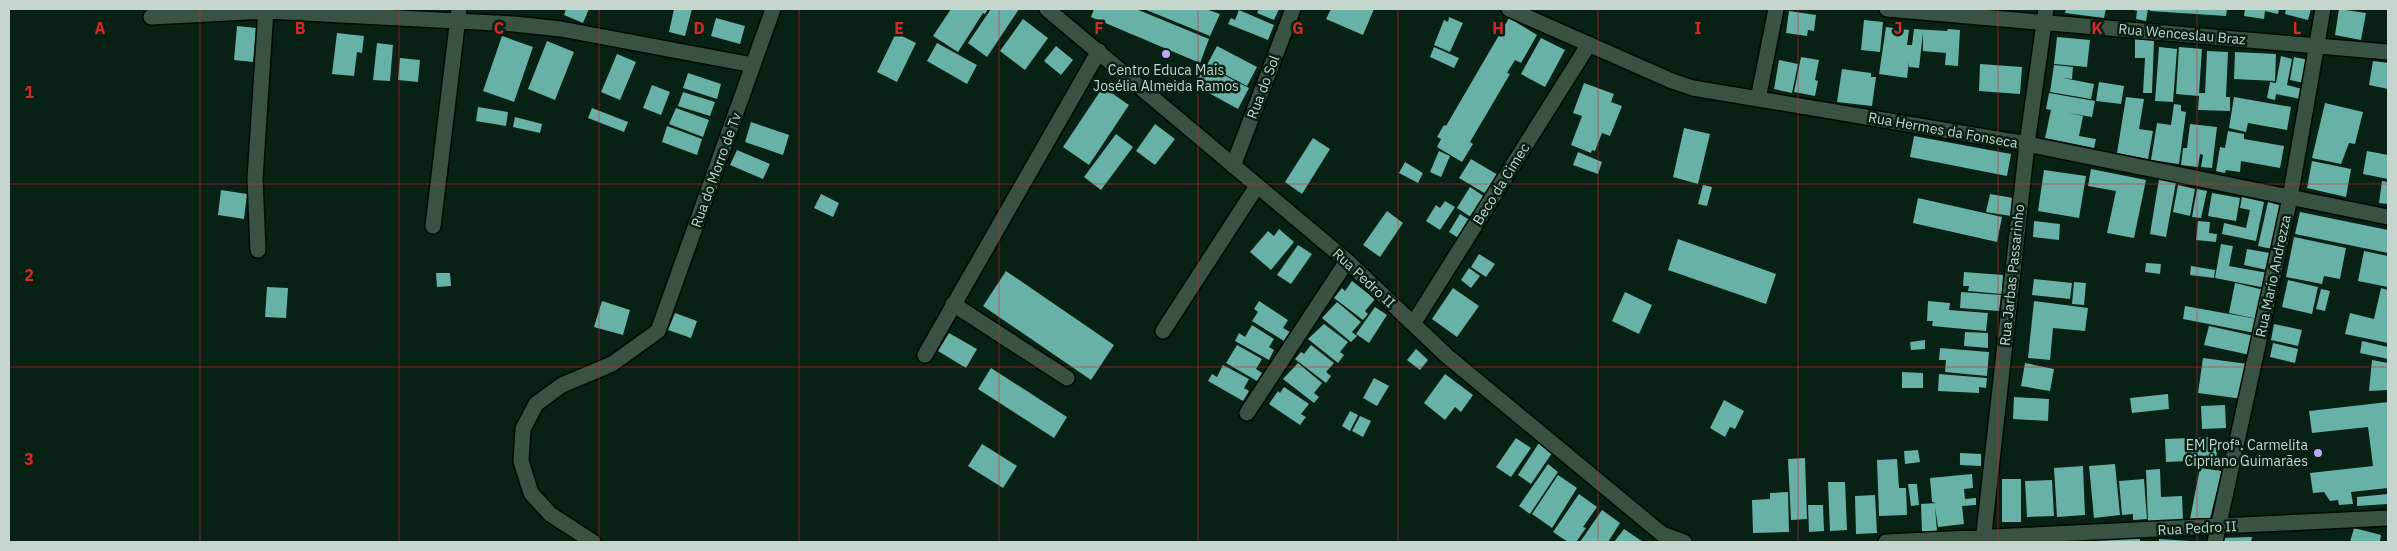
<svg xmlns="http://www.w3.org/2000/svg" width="2397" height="551" font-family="'IBM Plex Sans',sans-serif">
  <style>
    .building { fill: #68b1a7 }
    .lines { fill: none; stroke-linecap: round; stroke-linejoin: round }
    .minor-casing { stroke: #000a02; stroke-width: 18 }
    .minor { stroke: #385342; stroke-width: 15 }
    .grid { fill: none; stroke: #d62828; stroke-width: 1; stroke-opacity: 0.55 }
    .poi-dot { fill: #bcaaf6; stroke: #072114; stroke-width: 2 }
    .labels { text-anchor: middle; stroke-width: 5; stroke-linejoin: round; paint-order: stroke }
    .street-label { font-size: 14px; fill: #c7d6cc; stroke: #072114 }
    .poi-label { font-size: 14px; fill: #c7d6cc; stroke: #072114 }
    .grid-label { font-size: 16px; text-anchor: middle; font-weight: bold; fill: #d62828; stroke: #072114; stroke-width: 5; stroke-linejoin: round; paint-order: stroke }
  </style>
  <rect width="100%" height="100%" fill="#072114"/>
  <path class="building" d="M566 9H589L583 23 564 15Z
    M674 9H692L685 36 669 32Z
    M951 9H988L985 14 983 13 958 52 933 36Z
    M991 9H1019L987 57 968 43Z
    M1094 9H1136L1209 39 1200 63 1091 17Z
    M1144 9H1206L1220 14 1210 36Z
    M1259 9H1279L1274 20 1257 13Z
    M1331 9H1374L1363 35 1326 19Z
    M2066 9H2106L2104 18 2065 13Z
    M2130 9H2148L2146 21 2136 19 2137 11Z
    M2150 9H2227L2226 16 2150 11Z
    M2245 9H2279L2278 14 2265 11 2264 19 2244 16Z
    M2286 9H2311L2308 20 2285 14Z
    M2339 9 2366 13 2361 40 2335 35Z
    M1239 10 1274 25 1268 40 1228 24 1231 18 1235 20Z
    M1789 11 1816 15 1814 31 1808 30 1807 36 1786 33Z
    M1449 17 1463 23 1450 52 1434 45 1444 20 1448 22Z
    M716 18 745 26 740 44 711 36Z
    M1509 18 1537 35 1521 63 1515 60 1507 73 1510 74 1470 142 1473 144 1462 162 1437 147 1441 139 1437 137 1444 125 1446 126Z
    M1023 19 1048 38 1025 70 1000 51Z
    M1864 20 1883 22 1880 52 1861 50Z
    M237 26 256 28 253 62 234 60Z
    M1886 27 1909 30 1907 45H1912L1914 29 1947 31 1948 29 1960 30 1958 66 1945 65 1946 53 1923 51V33L1919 68 1909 67V62L1907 78 1879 74Z
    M337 33 364 36 362 53 357 52 354 76 332 74Z
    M896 33 916 43 897 82 877 72Z
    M502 36 533 47 514 102 483 91Z
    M2057 37 2090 40 2087 67 2054 64Z
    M1541 38 1565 50 1545 87 1521 74Z
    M2135 39 2154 40 2152 93H2143L2145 58H2135Z
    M547 41 574 52 555 100 528 89Z
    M377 43 393 45 390 81 373 80Z
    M937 43 977 65 967 84 927 61Z
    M1056 46 1073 60 1061 75 1044 61Z
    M1217 46 1257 67 1247 86 1207 65Z
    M1434 47 1459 58 1454 68 1430 57Z
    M2159 47 2177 49 2173 102 2155 101Z
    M2179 47 2202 49 2199 93H2205L2207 51 2228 52 2226 97H2230V111L2198 110 2199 96 2176 94Z
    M2235 52 2276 54 2275 81 2234 79Z
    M617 54 636 62 620 100 601 92Z
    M2281 56 2292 59 2287 85 2302 89 2300 99 2276 94 2275 100 2267 98 2270 82 2276 83Z
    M1801 57 1819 60 1815 80 1818 81 1815 96 1794 92Z
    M2294 57 2309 60 2304 83 2290 80Z
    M400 58 420 60 418 82 398 80Z
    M1779 60 1798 64 1792 93 1774 89Z
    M2373 61 2388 63V89L2369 85Z
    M1980 64 2022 67 2020 94 1979 91Z
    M1204 65 1249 88 1238 109 1198 87 1200 83 1196 81Z
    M2054 65 2073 67 2072 79 2063 78 2094 84 2091 99 2050 92Z
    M1842 69 1871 73V77H1876L1872 106 1837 102Z
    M688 73 721 84 717 99 683 88Z
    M2099 82 2124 86 2121 104 2096 101Z
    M1584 83 1614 94 1611 102 1622 106 1610 136 1602 133 1595 151 1592 150 1591 153 1571 145 1582 116 1573 113Z
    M652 85 670 92 661 115 643 108Z
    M1103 87 1129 105 1089 165 1063 147Z
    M683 92 715 102 710 116 678 106Z
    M2049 93 2095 101 2092 117 2068 113 2083 116 2079 136 2096 139 2094 148 2045 138 2051 110 2046 109Z
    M2126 97 2144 99 2139 129 2153 131 2148 159 2117 153Z
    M2234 97 2291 107 2287 130 2248 123 2246 132 2229 128Z
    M2325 103 2363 112 2355 144 2349 143 2341 164 2312 158Z
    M2174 104 2181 105V111L2186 112 2179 164 2151 160 2157 123 2171 125Z
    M478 107 508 112 506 126 476 121Z
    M592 108 628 122 624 132 588 118Z
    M676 108 709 120 703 137 669 124Z
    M515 117 542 124 540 133 513 127Z
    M751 122 789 135 783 155 745 142Z
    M1155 124 1175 139 1155 165 1136 151Z
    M2190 124 2217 127 2212 168 2201 167 2203 155 2200 154 2198 167 2181 165 2183 148H2187Z
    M667 126 702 139 697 155 662 142Z
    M1684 128 1710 134 1698 184 1673 177Z
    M2228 131 2244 134V139L2284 146 2280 168 2241 161 2240 172 2226 170 2225 173 2216 171 2220 147 2225 148Z
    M1116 134 1133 147 1101 190 1084 177Z
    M1914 136 2011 154 2007 176 1910 157Z
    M1313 138 1330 149 1302 194 1285 182Z
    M737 150 770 164 763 179 730 165Z
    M1439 151 1450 156 1441 177 1430 172Z
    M2367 151 2388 155V179L2363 174Z
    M1578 152 1602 162 1598 174 1573 165Z
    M1471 159 1498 175 1486 194 1459 178Z
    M2312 161 2351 169 2346 197 2307 188Z
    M1405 162 1423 173 1418 183 1399 173Z
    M2091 169 2146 180 2134 238 2107 233 2116 191 2088 186Z
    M2044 170 2086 176 2079 218 2038 211Z
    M2159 179 2176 182 2166 237 2150 234Z
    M2382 181 2388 182V204L2379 203Z
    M1703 185 1712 187 1707 206 1698 204Z
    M2178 185 2195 189 2190 216 2173 212Z
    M1470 187 1485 197 1474 219 1457 208Z
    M2197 189 2207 191 2201 218 2192 217Z
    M221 190 247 194 244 219 218 215Z
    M2212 193 2240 198 2236 221 2208 216Z
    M821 194 839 203 833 217 814 208Z
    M1990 194 2013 198 2011 216 1986 212Z
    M2242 197 2264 202 2256 241 2222 234 2224 223 2246 228 2250 210 2240 208Z
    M1918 198 2002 217 1997 242 1913 223Z
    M1445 201 1455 207 1440 230 1426 221 1436 205 1440 208Z
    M2268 202 2282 206 2272 249 2258 246Z
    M1387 211 1403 223 1380 257 1363 245Z
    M2300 212 2388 230V253L2295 234Z
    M1460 214 1471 221 1460 239 1449 232Z
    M2034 221 2060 224 2059 240 2033 237Z
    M2198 221 2210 222 2209 233 2217 234 2216 242 2196 240Z
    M1279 229 1294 242 1271 270 1250 252 1268 231 1274 236Z
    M2294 237 2346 248 2340 279 2324 276 2322 284 2286 277Z
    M1678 239 1776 274 1766 304 1668 270Z
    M2221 244 2233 246 2229 266 2268 273 2266 288 2215 278Z
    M1298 245 1312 254 1291 284 1277 275Z
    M2247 249 2270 253 2267 270 2244 265Z
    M2364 251 2388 256V287L2358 281Z
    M1479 254 1495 264 1486 277 1471 267Z
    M2146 263 2161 264 2160 274 2145 272Z
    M2191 266 2215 270 2214 278 2190 275Z
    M1469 268 1480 276 1471 288 1461 280Z
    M1006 271 1114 345 1091 380 983 306Z
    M1964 272 2003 275 2002 294 1968 291 1969 286H1963Z
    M436 273H450L451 286 437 287Z
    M2034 279 2072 283 2070 299 2032 295Z
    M2288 280 2318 287 2312 314 2282 307Z
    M1352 281 1375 299 1365 311 1368 314 1363 320 1334 298 1342 288 1345 291Z
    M2074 282 2086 283 2084 305 2072 304Z
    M2235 283 2264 290 2258 319 2229 313Z
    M267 287 288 288 286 318 265 317Z
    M1453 288 1479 306 1457 337 1432 319Z
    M2381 288 2388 290V343L2345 334 2350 313 2374 319Z
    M2321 289 2330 291 2325 311 2316 309Z
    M1625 292 1652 305 1639 334 1612 321Z
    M1961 292 2001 295 1999 311 1960 308Z
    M602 301 630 310 623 335 594 327Z
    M1259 301 1288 320 1283 328 1290 332 1284 341 1252 321 1258 312 1254 309Z
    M1928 301 1950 303 1949 310 1988 313 1986 331 1932 326 1933 321H1927Z
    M2034 301 2088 308 2085 331 2053 328 2050 360 2028 358Z
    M1337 302 1361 322 1352 332 1357 336 1351 342 1322 318Z
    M2185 306 2257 319 2255 333 2183 319Z
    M1375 307 1387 315 1369 343 1356 334Z
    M675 313 697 321 691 338 668 330Z
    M1324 324 1348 342 1340 352 1344 355 1338 363 1308 339Z
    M2274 324 2302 330 2298 346 2271 340Z
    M1252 325 1274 339 1269 347 1274 350 1269 360 1235 341 1239 333 1245 337Z
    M2209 326 2254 336 2250 355 2204 345Z
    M1965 332 1988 333V348L1964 346Z
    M949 333 977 349 966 368 938 351Z
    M1925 340V349L1911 350 1910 342Z
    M2362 341 2388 347V359L2360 353Z
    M2273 343 2298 349 2295 363 2270 357Z
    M1237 345 1262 359 1256 369 1262 373 1257 381 1226 363Z
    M1311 345 1334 363 1326 372 1331 376 1326 383 1295 359 1301 352 1304 354Z
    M1940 348 1989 352 1987 376 1945 372 1946 360H1939Z
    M1416 349 1428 360 1420 370 1407 360Z
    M2203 358 2248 364 2243 399 2198 393Z
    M2372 360 2388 363V390L2369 391Z
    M1298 363 1322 383 1314 393 1319 397 1314 403 1283 379Z
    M2025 363 2054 369 2050 391 2021 386Z
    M1223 365 1249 379 1244 388 1249 391 1243 401 1208 381 1212 374 1217 377Z
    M991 368 1067 417 1054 438 978 389Z
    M1902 372 1923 373V388H1902Z
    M1445 374 1473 395 1461 412 1455 407 1445 420 1424 403Z
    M1939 374 1987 378 1986 388 1979 387V393L1938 391Z
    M1374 378 1389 386 1377 406 1363 398Z
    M1284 387 1309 404 1301 414 1306 417 1300 425 1269 404 1278 391 1280 393Z
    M2168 394 2169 409 2132 413 2130 398Z
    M2014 397 2049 399 2048 421 2013 419Z
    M1724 400 1744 411 1735 429 1730 427 1725 437 1710 428Z
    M2388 402V488L2351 492 2353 504 2339 505 2338 500 2330 501 2324 492 2313 493 2310 473 2373 466 2368 427 2312 433 2309 411Z
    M2225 405 2226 428 2202 429 2201 406Z
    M1350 411 1358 415 1350 431 1342 426Z
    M1360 416 1371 421 1363 437 1352 431Z
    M2216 437 2217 460 2166 462 2165 439Z
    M1516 438 1531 448 1511 477 1496 467Z
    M1539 443 1552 453 1531 484 1518 475Z
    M982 444 1017 466 1003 488 968 466Z
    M1918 450 1920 462 1905 464 1904 451Z
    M1960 453 1981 454V466L1960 465Z
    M1805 458 1807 519 1791 520 1788 459Z
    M1897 459 1899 488H1906L1907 515 1879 516 1877 460Z
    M1548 464 1558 472 1530 514 1519 506Z
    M2115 464 2120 515 2094 518 2089 466Z
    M2083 466 2085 515 2057 517 2054 468Z
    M2200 468 2222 471 2210 518 2190 519Z
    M2160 469 2161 497 2182 496 2183 520 2148 522 2146 470Z
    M1972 474 1973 488 1964 489 1965 499 1976 498V505L1962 506 1964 524 1938 527 1935 507 1937 531 1922 532 1921 504 1936 503 1932 502 1930 478Z
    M1558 475 1577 488 1552 528 1532 514Z
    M2002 479H2021V522H2002Z
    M2144 479 2147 519 2133 520V514L2122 515 2119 481Z
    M2052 480 2054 516 2027 517 2025 481Z
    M1828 482H1845L1847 530 1830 531Z
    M1908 484H1917L1919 505 1911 506Z
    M1788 492 1789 532 1753 533 1752 500 1770 499V493Z
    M1579 494 1597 507 1583 527 1586 528 1576 542H1568L1553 532Z
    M2388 494V504L2357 506V497Z
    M1875 495 1877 533 1856 534 1855 496Z
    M1808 505H1823L1824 531 1809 532Z
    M1602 510 1620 523 1608 542H1580Z
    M2354 528 2381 535 2380 542H2350Z
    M1624 529 1643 542H1614Z
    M2252 537 2251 542H2221L2222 538Z
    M2092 539H2140V542H2092Z
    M2159 539 2190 541V542H2159Z"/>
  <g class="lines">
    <g class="minor-casing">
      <path id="minor" d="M1047 9 1347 261 1447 356 1662 534 1684 542
        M1509 9 1672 81 1693 88 2027 144 2388 217
        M1887 9 2388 52
        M151 17 266 11 514 24 561 29 753 65
        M1758 99 1776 9
        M1233 166 1293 9
        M433 226 459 9
        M258 250 255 179 266 9
        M953 304 1067 378
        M1413 324 1589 44
        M1163 331 1257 186
        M925 355 1099 51
        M1247 413 1347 261
        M593 542 550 514 531 493 521 461 523 429 536 404 562 385 612 364 658 331 773 9
        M1886 542 2388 518
        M1983 542 2027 144 2046 9
        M2215 542 2290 198 2323 9"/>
    </g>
    <use href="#minor" class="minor"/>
  </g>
  <path class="grid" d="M200 9V542M399 9V542M599 9V542M799 9V542M999 9V542M1198 9V542M1398 9V542M1598 9V542M1798 9V542M1998 9V542M2197 9V542M9 184H2388M9 367H2388"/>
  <g class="poi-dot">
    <circle cx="1166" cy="54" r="5"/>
    <circle cx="2318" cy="453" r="5"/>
  </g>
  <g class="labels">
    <g class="street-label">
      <text transform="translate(2182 34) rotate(5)" y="5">Rua Wenceslau Braz</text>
      <text transform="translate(1263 87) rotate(-69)" y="5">Rua do Sol</text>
      <text transform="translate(1943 130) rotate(10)" y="5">Rua Hermes da Fonseca</text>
      <text transform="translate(716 170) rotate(-70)" y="5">Rua do Morro de Tv</text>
      <text transform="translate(1501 184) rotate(-58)" y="5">Beco da Cimec</text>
      <text transform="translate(2012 275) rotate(-84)" y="5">Rua Jarbas Passarinho</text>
      <text transform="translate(2273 276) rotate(-78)" y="5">Rua Mario Andrezza</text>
      <text transform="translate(1364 278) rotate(43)" y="5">Rua Pedro II</text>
      <text transform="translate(2197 528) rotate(-3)" y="5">Rua Pedro II</text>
    </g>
    <g class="poi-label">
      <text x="1166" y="75">Centro Educa Mais<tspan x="1166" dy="16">Josélia Almeida Ramos</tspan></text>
      <text x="2308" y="450" text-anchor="end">EM Profª. Carmelita<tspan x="2308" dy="16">Cipriano Guimarães</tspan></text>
    </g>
  </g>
  <g class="grid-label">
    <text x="100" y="34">A</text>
    <text x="300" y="34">B</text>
    <text x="499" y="34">C</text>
    <text x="699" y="34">D</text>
    <text x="899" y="34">E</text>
    <text x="1099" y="34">F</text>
    <text x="1298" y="34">G</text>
    <text x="1498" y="34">H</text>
    <text x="1698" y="34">I</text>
    <text x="1898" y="34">J</text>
    <text x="2097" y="34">K</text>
    <text x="2297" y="34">L</text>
    <text x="29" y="98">1</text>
    <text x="29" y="281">2</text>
    <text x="29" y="465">3</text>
  </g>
  <rect width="2397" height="551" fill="none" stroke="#c7d6cc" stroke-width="20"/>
</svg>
